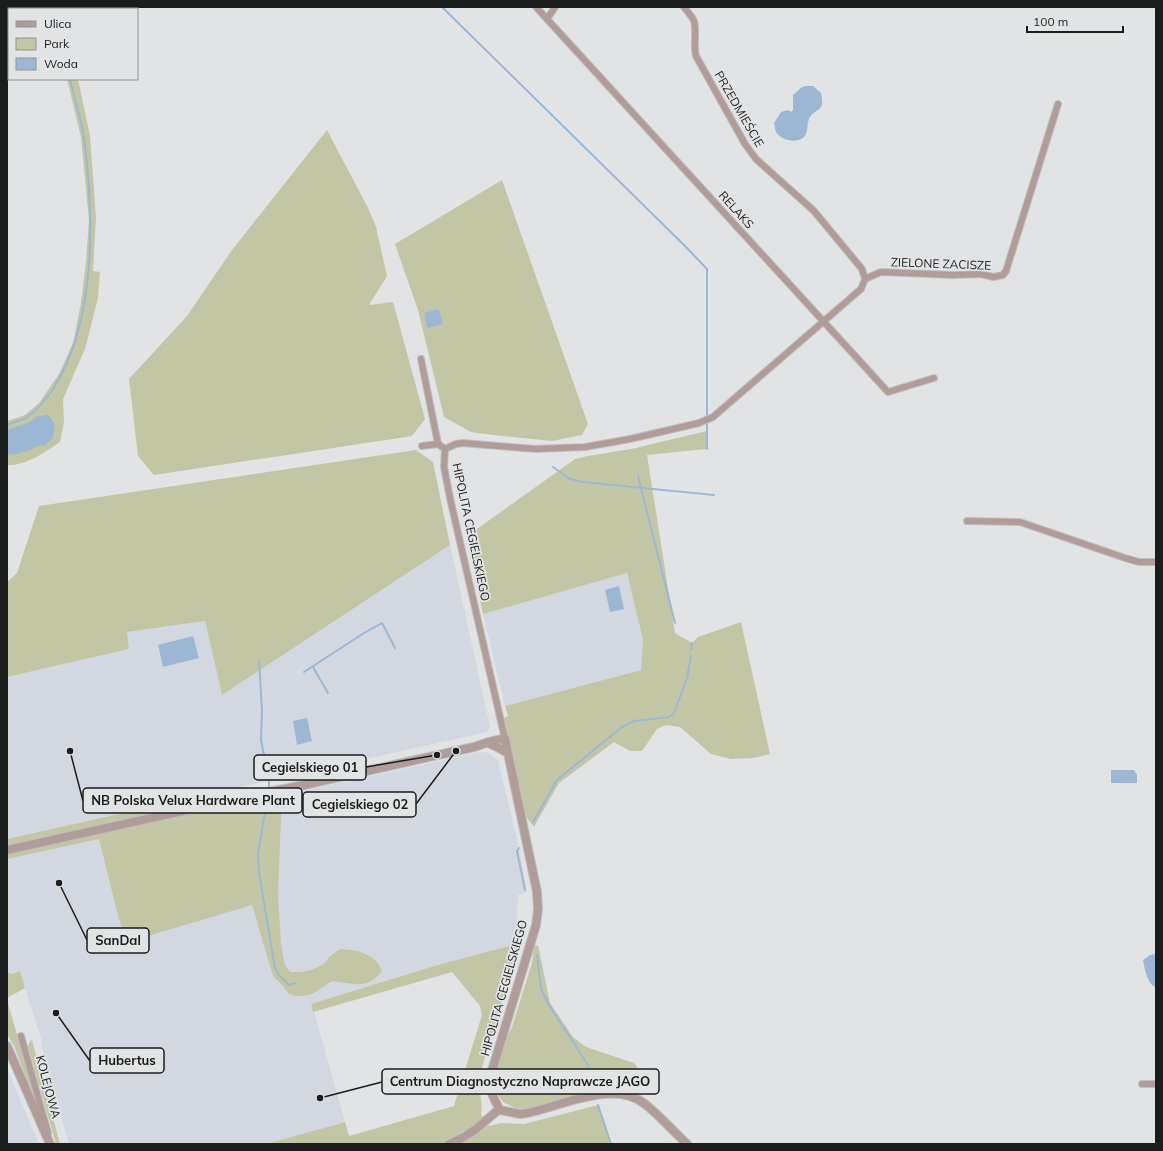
<svg xmlns="http://www.w3.org/2000/svg" width="1163" height="1151" font-family="Mulish,sans-serif">
  <style>
    .built { fill: #d3d8e0 }
    .green { fill: #c3c6a4 }
    .water { fill: #9cb7d4 }
    .lines { fill: none; stroke-linecap: round; stroke-linejoin: round }
    .stream { stroke: #9cb7d4; stroke-width: 2 }
    .minor-casing { stroke: #bebfc1; stroke-width: 8 }
    .tertiary-casing { stroke: #bebfc1; stroke-width: 10 }
    .minor { stroke: #b09d9a; stroke-width: 6 }
    .tertiary { stroke: #b09d9a; stroke-width: 8 }
    .labels { text-anchor: middle; stroke-width: 3.5; stroke-linejoin: round; paint-order: stroke }
    .street-label { font-size: 12px; fill: #1b1c1c; stroke: #e2e3e5 }
    .leader { fill: none; stroke: #1b1c1c; stroke-width: 1.5 }
    .callout-dot { fill: #1b1c1c; stroke: #e2e3e5; stroke-width: 1.5 }
    .callout { fill: #e2e3e5; stroke: #1b1c1c; stroke-width: 1.5 }
    .callout-label { font-size: 13px; text-anchor: middle; font-weight: bold; fill: #1b1c1c }
  </style>
  <rect width="100%" height="100%" fill="#e2e3e5"/>
  <path class="built" d="M450 545 490 727 487 732 7 839V677L129 649 127 632 205 621 222 695Z
    M627 573 643 640 641 670 505 706 483 614Z
    M486 752 498 760 520 852 527 892 518 895 517 921 526 923 520 943 434 966 312 1004 345 1122 266 1144H69L41 1044 42 1042 20 972 11 974 7 972V859L99 838 116 908 150 935 278 896 282 796 475 753Z
    M7 1068 24 1109 39 1144H7Z"/>
  <path class="green" d="M67 79H78L90 136 96 217 93 271 100 272 98 298 85 349 63 399 64 423 60 442C45 452 26 466 7 465V421L25 415 39 403 59 374 73 343 81 303 86 262 89 220 81 137Z
    M327 130 368 208 376 227 387 276 369 305 393 302 425 419 412 436 154 475 138 456 129 379 187 316 232 250Z
    M502 180 588 424 582 435 552 441 493 435 471 432 444 417 418 310 395 244Z
    M707 431V449L647 455 675 633 692 643 698 637 741 622 770 754 753 758 731 759 711 754 680 727 666 725 657 729 642 751H630L614 742 559 783 534 827 526 817 504 718 508 716 505 706 641 670 643 640 627 573 483 614 467 536 575 459 588 456 631 449Z
    M416 450 433 462 450 545 222 695 205 621 127 632 129 649 7 677V582L17 573 39 506Z
    M268 795 269 798 282 796 278 896 281 943 284 963 290 972H301L311 970 324 964 330 956 340 949C357 950 374 953 382 970 369 991 353 983 332 981L312 994 302 996H296L289 994 284 987 273 976 252 905 128 942 125 939 116 908 99 839 7 859V854Z
    M146 808 148 816 7 847V839Z
    M520 943 479 1077C477 1090 484 1102 481 1114L489 1126 501 1123 524 1124 598 1105 611 1144H266L345 1122 349 1136 454 1106 482 1015 480 1006 452 972 313 1012 311 1004 434 966Z
    M538 945 550 1003 573 1037 586 1047 634 1063 639 1070 643 1084 599 1090 537 1107 517 1109 503 1102 498 1095 495 1085V1076L504 1043 512 1027 532 963 534 946Z
    M20 971 25 988 7 998V972L11 974Z
    M7 1000 35 1097 33 1096 14 1046 7 1034Z
    M32 1040 60 1144H56L28 1046 30 1041Z"/>
  <path class="water" d="M806 86H813L821 93C826 114 814 107 809 119 807 123 808 130 806 134 801 145 781 141 776 132 775 130 775 126 774 123L781 112 788 110 791 112 793 110V95L802 87Z
    M438 309 439 310 443 324 428 328 427 327 424 313Z
    M45 415H49L55 425 53 438 45 445 37 446 28 451 16 454 7 455V430L30 422 36 417Z
    M619 586 624 609 610 612 605 590Z
    M193 636 199 658 163 667 158 645Z
    M307 718 312 741 297 745 293 721Z
    M1111 770H1134L1137 775V783H1111Z
    M1156 954V988C1147 983 1145 970 1143 960L1150 955Z"/>
  <g class="lines">
    <path class="stream" d="M53 7 55 9
      M442 7 685 246 707 269V417
      M707 422V449
      M7 425C13 422 21 421 27 417 38 410 46 399 53 389 97 321 94 215 84 138 81 118 74 98 70 79
      M553 467 570 479 582 482 714 495
      M638 476 675 623
      M691 650 692 643
      M259 661 262 710 261 740 269 780V790
      M313 667 328 693
      M304 672 364 633 382 623 395 648
      M268 795 258 853 259 873 275 968 279 975 289 985 296 983
      M533 822 557 780 622 727 634 721 669 717 674 713 687 678 691 656
      M519 848 517 851 525 890
      M537 955 541 989 549 1005 588 1065 593 1089
      M598 1105 611 1144"/>
    <g class="minor-casing">
      <path id="minor" d="M536 7 888 392 934 378
        M684 7C687 11 692 16 694 21 697 30 693 45 696 56L745 144 756 159 814 211 862 269 865 279
        M547 19 555 7
        M421 359 438 444 445 449
        M422 446 438 444
        M967 521 1020 522 1125 558 1139 562H1156
        M505 739 450 498 444 467 445 449 456 444 463 443 535 449 585 447 630 439 699 423 713 417 861 289 865 279 881 272 953 275 980 274 994 277 1003 275 1006 271 1058 104
        M21 1036 48 1133
        M1142 1084H1156"/>
    </g>
    <g class="tertiary-casing">
      <path id="tertiary" d="M488 743 497 747 508 753
        M7 850 269 792 304 785 474 747C484 744 494 739 505 739L537 892 538 909 536 925 491 1074C489 1090 492 1096 500 1110
        M7 1046 50 1144
        M449 1144 464 1137 476 1129 497 1111 500 1110 520 1114 527 1113C563 1106 612 1079 645 1104 660 1116 673 1131 687 1144"/>
    </g>
    <use href="#minor" class="minor"/>
    <use href="#tertiary" class="tertiary"/>
  </g>
  <g class="labels">
    <g class="street-label">
      <text transform="translate(739 109) rotate(60)" y="4">PRZEDMIEŚCIE</text>
      <text transform="translate(736 210) rotate(48)" y="4">RELAKS</text>
      <text transform="translate(941 264) rotate(2)" y="4">ZIELONE ZACISZE</text>
      <text transform="translate(471 532) rotate(78)" y="4">HIPOLITA CEGIELSKIEGO</text>
      <text transform="translate(504 988) rotate(-74)" y="4">HIPOLITA CEGIELSKIEGO</text>
      <text transform="translate(48 1087) rotate(75)" y="4">KOLEJOWA</text>
    </g>
  </g>
  <path class="leader" d="M437 755L366 767M70 751L83 801M456 751L416 804M59 883L87 940M56 1013L90 1061M320 1098L382 1082"/>
  <g class="callout-dot">
    <circle cx="437" cy="755" r="4"/>
    <circle cx="70" cy="751" r="4"/>
    <circle cx="456" cy="751" r="4"/>
    <circle cx="59" cy="883" r="4"/>
    <circle cx="56" cy="1013" r="4"/>
    <circle cx="320" cy="1098" r="4"/>
  </g>
  <g class="callout">
    <rect x="254" y="755" width="112" height="25" rx="4"/>
    <rect x="83" y="788" width="219" height="25" rx="4"/>
    <rect x="303" y="792" width="113" height="25" rx="4"/>
    <rect x="87" y="928" width="62" height="25" rx="4"/>
    <rect x="90" y="1048" width="74" height="25" rx="4"/>
    <rect x="382" y="1069" width="277" height="25" rx="4"/>
  </g>
  <g class="callout-label">
    <text x="310" y="772">Cegielskiego 01</text>
    <text x="193" y="805">NB Polska Velux Hardware Plant</text>
    <text x="360" y="809">Cegielskiego 02</text>
    <text x="118" y="945">SanDal</text>
    <text x="127" y="1065">Hubertus</text>
    <text x="520" y="1086">Centrum Diagnostyczno Naprawcze JAGO</text>
  </g>
  <rect width="1163" height="1151" fill="none" stroke="#1b1c1c" stroke-width="16"/>
  <rect x="8" y="8" width="130" height="72" fill="#e2e3e5" stroke="#929395"/>
  <rect x="16" y="21" width="20" height="6" fill="#b09d9a" stroke="#929395"/>
  <text x="44" y="28" font-size="12" fill="#1b1c1c">Ulica</text>
  <rect x="16" y="38" width="20" height="12" fill="#c3c6a4" stroke="#929395"/>
  <text x="44" y="48" font-size="12" fill="#1b1c1c">Park</text>
  <rect x="16" y="58" width="20" height="12" fill="#9cb7d4" stroke="#929395"/>
  <text x="44" y="68" font-size="12" fill="#1b1c1c">Woda</text>
  <path d="M1027 26v6h96v-6" fill="none" stroke="#1b1c1c" stroke-width="2"/>
  <text x="1033" y="26" font-size="12" fill="#1b1c1c" stroke="#e2e3e5" stroke-width="3" paint-order="stroke">100 m</text>
</svg>
